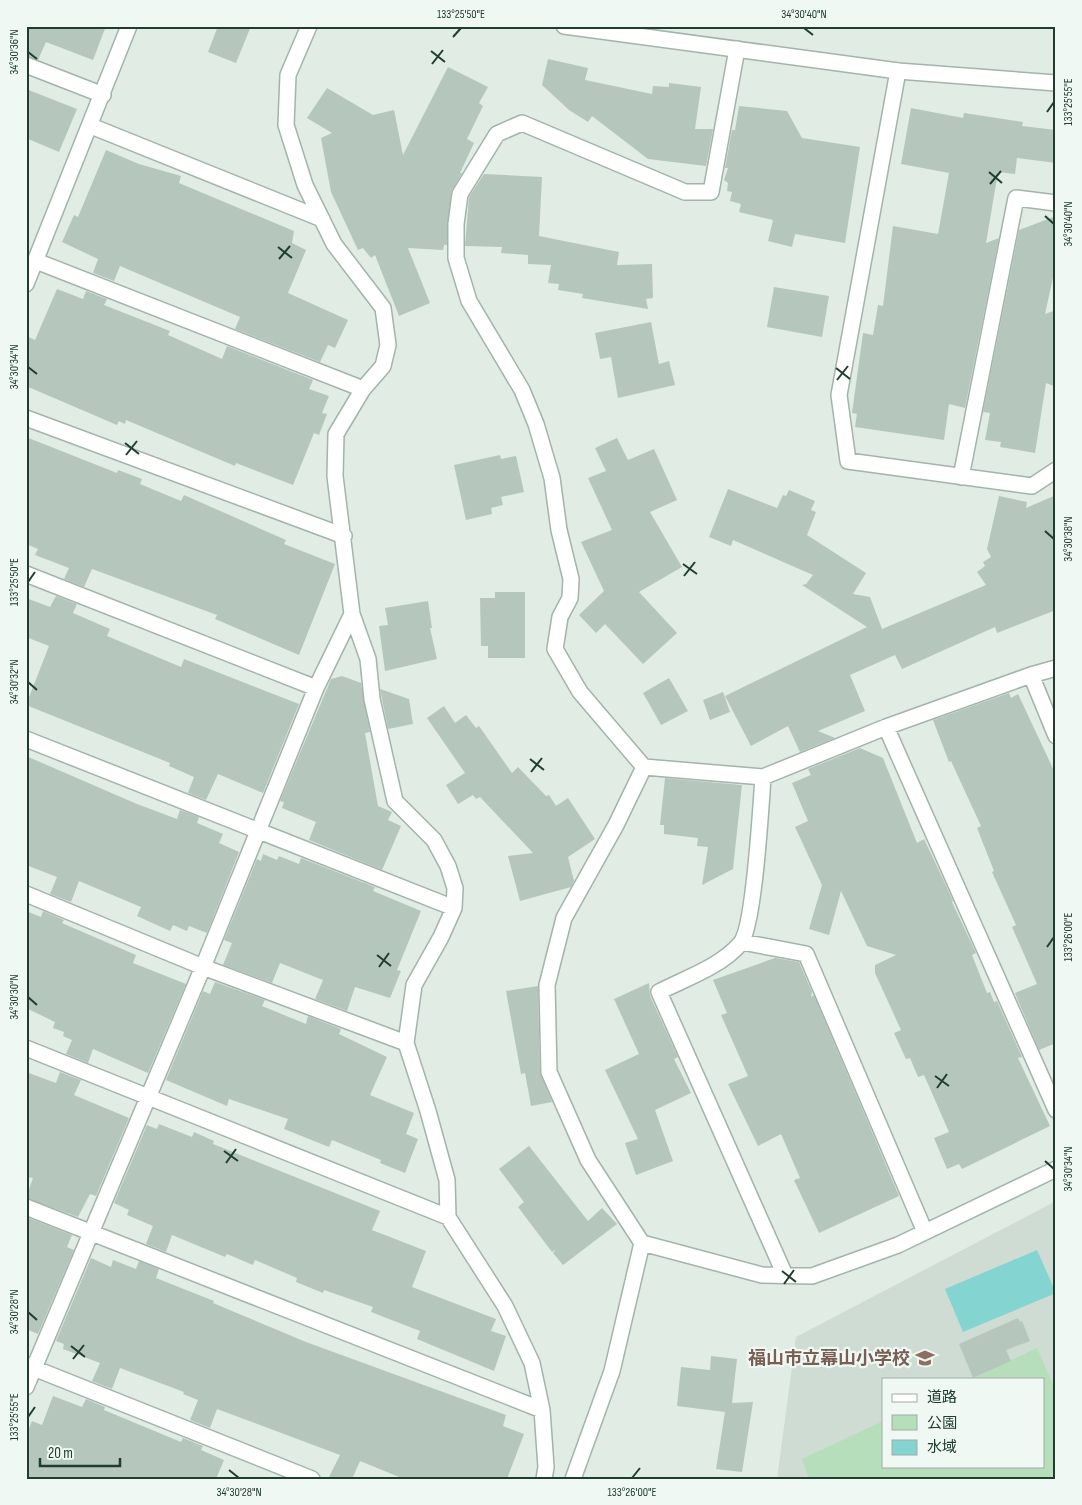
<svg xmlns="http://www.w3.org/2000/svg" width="1082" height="1505" font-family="'Sofia Sans Condensed','Noto Sans JP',sans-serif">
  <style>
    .built { fill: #cedcd3; fill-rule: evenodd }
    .green { fill: #b7debb }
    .water { fill: #84d4d2 }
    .building { fill: #b5c7bd }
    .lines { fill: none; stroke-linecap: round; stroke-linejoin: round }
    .minor-casing { stroke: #a3b4aa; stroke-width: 18 }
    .tertiary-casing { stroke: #a3b4aa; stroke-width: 18 }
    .minor { stroke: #fff; stroke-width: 15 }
    .tertiary { stroke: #fff; stroke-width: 15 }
    .ticks { fill: none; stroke: #203d30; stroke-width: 2 }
    .labels { text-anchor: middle; stroke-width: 4.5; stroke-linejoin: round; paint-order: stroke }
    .education-label { font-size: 18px; font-weight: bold; fill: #785e54; stroke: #f0f8f3; text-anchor: end }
    .neatline { fill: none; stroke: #203d30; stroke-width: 2 }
    .ticks-label { font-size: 12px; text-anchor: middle; fill: #203d30 }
  </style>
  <rect width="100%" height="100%" fill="#e0ece4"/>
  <path class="built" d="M1056 1201V1479H777L796 1337ZM883 1379H1043V1466H883Z"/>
  <path class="green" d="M1037 1348 1056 1391V1479H809L802 1459 883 1421V1466H1043V1379H972Z"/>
  <path class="water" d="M1037 1250 1056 1293 963 1332 945 1289Z"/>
  <path class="building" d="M26 26H106L93 60 46 42 38 60 26 56Z
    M218 26H251L236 63 208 52Z
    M548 59 588 68 585 80 652 94 653 86 669 87V83L701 87 695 129H713L706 166 648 159 592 116 588 122 569 110 542 85Z
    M448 67 488 87 479 103 483 106 467 139 474 143 460 173H462L451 192 447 245H444L443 250 408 248 430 303 399 316 375 255 371 258 363 248 358 250 331 192 321 138 332 133 307 118 327 88 373 115 394 110 403 155Z
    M26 89 77 109 59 152 26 138Z
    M739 106 787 111 802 138 860 147 845 243 795 234 792 247 768 241 773 220 739 212 741 204 730 201 732 192 727 191 728 183 724 180 728 168H725L732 130H735Z
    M911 108 963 118 964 113 1023 122 1022 126 1056 130V163L1017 158 1015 174 998 172 986 243 999 238 965 408 949 404 944 440 855 427 857 414 852 413 863 333 873 335 878 305 883 306 893 226 938 234 949 173 901 164Z
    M106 150 139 164 181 176 179 183 294 231 292 243 306 250 288 293 348 320 335 348 328 345 320 362 235 329 240 317 120 266 114 281 93 273 98 259 62 242 74 215 78 217Z
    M484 174 542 177 539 236 619 252 617 265 652 264 653 298 646 299 648 309 582 298 583 294 558 290 559 284 548 283 551 265 528 264V255L501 253 502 247 465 246 469 197Z
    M1056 216V264L1045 314 1056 310V387L1046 383 1035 453 1000 447 1001 442 985 440 990 413 983 412 1019 230Z
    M774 287 829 296 822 337 767 327Z
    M57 289 83 299 86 291 107 299 104 305 170 331 168 335 222 359 227 346 313 380 309 389 329 396 322 413 327 414 319 435 314 433 293 485 236 463 235 466 126 420 125 424 119 421 117 425 26 386V336L35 340Z
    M651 322 659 364 669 361 675 385 618 398 611 357 600 359 595 333Z
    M26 437 117 473 118 470 142 479 140 484 181 501 184 495 286 540 284 544 335 564 299 655 215 619 217 615 103 573 92 569 84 587 64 579 69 568 35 555 38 549 26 544Z
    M617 438 628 460 654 449 677 500 650 512 682 567 639 592 677 633 643 664 605 624 596 633 579 615 604 591 581 542 612 530 588 478 606 471 595 448Z
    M500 455 501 459 516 456 524 492 501 497 503 505 491 508 492 514 466 520 454 465Z
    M728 489 777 508 783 495 786 496 789 490 815 501 811 510 816 512 807 535 866 573 853 594 870 597 882 629 986 585 977 572 985 566 983 562 991 557 987 549 999 496 1027 502 1026 508 1056 495V610L997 633 995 627 902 669 895 655 850 675 865 711 818 731 835 738 800 752 788 726 751 746 725 696 867 627 802 585 806 584 813 575 733 540 731 546 709 537Z
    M495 592H525V658H488V646H481L480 598H495Z
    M56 596 77 604 73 613 110 629 107 636 181 667 184 659 299 704 263 793 218 774 206 800 188 793 194 777 169 766 170 763 26 705 49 646 26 637V598L50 607Z
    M428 601 432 628H430L437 659 385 671 379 626 388 625 385 608Z
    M342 676 361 683 370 732 365 733 378 806 392 812 388 820 401 826 382 870 309 840 316 822 282 808 284 802 280 801 331 679Z
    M669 678 688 711 661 725 643 693Z
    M380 689 409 699 413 724 388 729Z
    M723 692 730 712 710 720 703 700Z
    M1009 693 1011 698 1018 694 1056 775V1043L1039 1050 1015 993 1037 984 1012 927 1016 925 992 872 994 871 977 828 981 826 951 761 949 762 933 720Z
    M444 706 455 723 466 715 476 728 479 726 512 773 518 767 546 796 549 795 556 806 568 798 595 839 568 857 574 881 571 887 520 901 508 856 533 853 480 797 476 799 473 795 458 804 446 785 465 773 427 718Z
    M860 748 883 758 917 843 924 839 943 879 953 901 952 902 976 953 972 955 987 993 990 992 994 1002 997 1001 1022 1057 1018 1058 1050 1126 962 1169 959 1164 947 1169 934 1138 949 1132 924 1075 918 1077 910 1058 906 1059 894 1033 901 1030 875 973V965L896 955 867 946 841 891 829 935 809 929 822 885 795 827 808 821 792 783 811 775 808 769Z
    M26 756 137 804 177 819 180 810 199 817 197 823 223 834 219 843 239 852 207 933 189 926 187 931 173 925 170 931 137 916 141 907 79 881 71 902 50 894 57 877 26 865Z
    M665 778 742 785 733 869 702 885 708 847 697 846 698 838 664 834V825H660Z
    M263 854 277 860 279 856 299 864 301 858 375 887 373 891 421 911 397 970 401 971 390 998 355 987 347 1011 315 999 323 980 280 963 272 983 223 965 232 943 224 940 257 859 261 861Z
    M26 911 41 917 43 911 64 920 62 923 136 955 133 963 186 984 148 1073 93 1049 88 1063 66 1054 72 1040 63 1036 64 1032 53 1028 55 1022 26 1008Z
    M775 958 799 962 812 992 811 997 814 995 899 1196 819 1233 794 1180 800 1178 781 1134 758 1146 728 1084 748 1076 721 1015 727 1013 713 980Z
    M215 982 265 1000 262 1006 306 1024 308 1016 341 1029 339 1034 387 1057 370 1095 414 1113 406 1134 418 1139 405 1173 380 1163 381 1160 332 1140 329 1147 284 1129 288 1119 229 1099 227 1106 166 1080 203 991 210 994Z
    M649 983 650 996 678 1057 674 1059 691 1093 655 1110 673 1161 636 1175 625 1143 638 1139 605 1070 639 1054 614 999Z
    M538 986 540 1072 552 1102 531 1106 525 1073 521 1074 506 991Z
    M26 1072 56 1083 60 1072 81 1080 74 1095 129 1118 96 1196 90 1194 78 1217 26 1198 33 1178 26 1177Z
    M159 1124 192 1137 194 1132 214 1141 213 1144 380 1211 372 1230 426 1251 412 1287 496 1319 491 1331 506 1336 494 1371 417 1339 420 1331 371 1312 373 1307 324 1290 323 1293 296 1282 297 1278 255 1260 253 1265 227 1254 225 1257 172 1235 166 1252 146 1244 153 1226 127 1215 129 1210 114 1203 147 1125 157 1129Z
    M529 1146 588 1221 602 1208 617 1224 563 1265 553 1253 556 1249 552 1252 518 1207 524 1202 499 1169Z
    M26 1217 72 1235 67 1247 74 1250 38 1334 26 1329Z
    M91 1258 111 1267 113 1260 136 1269 139 1261 159 1269 156 1278 214 1301 213 1303 306 1342 506 1415 503 1426 524 1434 507 1479H404L360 1461 352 1479H328L340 1455 217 1409 210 1428 190 1420 198 1400 183 1394 184 1392 120 1368 112 1389 92 1381 100 1363 63 1349 64 1344 56 1341Z
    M1018 1318 1020 1322 1022 1321 1030 1341 1006 1350 1011 1361 973 1378 959 1344Z
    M711 1356 737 1359 732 1403 753 1402 742 1472 716 1469 725 1412 677 1406 681 1367 710 1370Z
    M53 1396 82 1407 86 1399 105 1407 104 1410 181 1442 183 1438 203 1446 201 1450 224 1460 216 1479H26V1436L32 1421 42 1425Z"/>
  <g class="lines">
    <g class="minor-casing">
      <path id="minor" d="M26 65 103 95
        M898 71 839 395 848 461 1032 486 1056 470
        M91 126 322 219
        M36 261 363 389
        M26 418 344 536
        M961 477 1016 198 1056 203
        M26 574 316 688
        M352 614 368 659 372 699 395 801 434 840 448 866 455 888 454 908 441 937 414 985 406 1043 428 1111 447 1180 448 1217 505 1306 532 1363 542 1410 546 1467 544 1479
        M1031 675 1056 736
        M886 727 1056 1110
        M26 739 454 908
        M644 767 580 692 555 649 560 617 570 598 571 579 559 530 552 478 536 424 522 390 469 301 456 258V224L460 194 497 134 522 123 685 192H711L737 49
        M763 777C761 805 754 929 740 944 720 967 686 978 659 992L785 1275
        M26 894 203 967 406 1043
        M742 942 806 954 925 1232
        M26 1048 448 1217
        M26 1207 542 1410
        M642 1243 588 1160 549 1072 547 985 564 918 616 825 644 767 763 777 886 727 1031 675 1056 668
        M26 1365 312 1479
        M26 1387 203 967 316 688 352 614 335 476 336 434 363 389 383 366 388 345 383 308 334 244 305 185 286 125 288 75 309 26
        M573 1479 612 1371 642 1243 762 1275 812 1276 898 1245 1056 1169"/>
    </g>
    <g class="tertiary-casing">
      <path id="tertiary" d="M564 26 898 71 1056 83
        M26 284 129 26"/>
    </g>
    <use href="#minor" class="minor"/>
    <use href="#tertiary" class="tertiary"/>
  </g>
  <path class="ticks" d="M804 28 813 35M453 37 461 28M431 51 445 62M28 52 37 59M432 64 443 50M1047 112 1054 102M989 172 1002 183M990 184 1001 171M1045 216 1054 224M278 247 292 258M279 259 290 246M28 367 37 374M836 368 850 379M837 380 848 366M125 443 139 454M126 455 137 441M1045 531 1054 539M683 564 697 574M684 576 695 562M28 582 35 572M28 682 37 690M530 759 544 770M531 772 542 758M1047 947 1054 937M377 955 391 966M379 967 389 953M28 997 37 1005M935 1076 949 1086M937 1088 947 1074M224 1151 238 1161M1045 1161 1054 1169M226 1163 236 1149M782 1271 796 1282M784 1284 794 1270M28 1312 37 1320M71 1346 85 1357M73 1359 84 1345M28 1417 35 1407M229 1470 239 1478M632 1478 640 1468"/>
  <defs>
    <g id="school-bare" transform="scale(1.5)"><path d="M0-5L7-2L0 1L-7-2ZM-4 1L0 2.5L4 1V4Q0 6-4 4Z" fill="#8d6e63" stroke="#f0f8f3" stroke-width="2.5" paint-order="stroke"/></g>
  </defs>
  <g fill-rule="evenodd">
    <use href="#school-bare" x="925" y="1358"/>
  </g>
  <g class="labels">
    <g class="education-label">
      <text x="910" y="1364">福山市立幕山小学校</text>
    </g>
  </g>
  <rect width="1082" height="1505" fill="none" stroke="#f0f8f3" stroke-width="55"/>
  <rect x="882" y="1378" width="162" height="90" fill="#f0f8f3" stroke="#9dada5"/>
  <rect x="892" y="1394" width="25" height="8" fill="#ffffff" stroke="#9dada5"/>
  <text x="927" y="1402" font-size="15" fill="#203d30">道路</text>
  <rect x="892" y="1415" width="25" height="15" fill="#b7debb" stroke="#9dada5"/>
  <text x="927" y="1428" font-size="15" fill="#203d30">公園</text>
  <rect x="892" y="1440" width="25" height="15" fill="#84d4d2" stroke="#9dada5"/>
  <text x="927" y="1452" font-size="15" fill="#203d30">水域</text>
  <path d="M40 1458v8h80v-8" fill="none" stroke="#203d30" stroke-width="2.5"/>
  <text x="48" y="1458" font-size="15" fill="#203d30" stroke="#f0f8f3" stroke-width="4" paint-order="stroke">20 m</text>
  <rect x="28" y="28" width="1026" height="1450" class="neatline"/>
  <g class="ticks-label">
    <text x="461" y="18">133°25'50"E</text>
    <text x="804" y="18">34°30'40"N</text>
    <text transform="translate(14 52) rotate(-90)" y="4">34°30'36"N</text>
    <text transform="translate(1068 102) rotate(-90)" y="4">133°25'55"E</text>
    <text transform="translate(1068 224) rotate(-90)" y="4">34°30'40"N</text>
    <text transform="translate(14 367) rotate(-90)" y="4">34°30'34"N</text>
    <text transform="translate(1068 539) rotate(-90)" y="4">34°30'38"N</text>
    <text transform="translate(14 582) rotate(-90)" y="4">133°25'50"E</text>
    <text transform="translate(14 682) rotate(-90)" y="4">34°30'32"N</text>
    <text transform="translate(1068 937) rotate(-90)" y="4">133°26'00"E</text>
    <text transform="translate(14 997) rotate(-90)" y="4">34°30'30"N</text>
    <text transform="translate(1068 1169) rotate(-90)" y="4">34°30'34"N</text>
    <text transform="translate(14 1312) rotate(-90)" y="4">34°30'28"N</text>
    <text transform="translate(14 1417) rotate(-90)" y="4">133°25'55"E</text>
    <text x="239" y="1496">34°30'28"N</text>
    <text x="632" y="1496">133°26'00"E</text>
  </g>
</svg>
